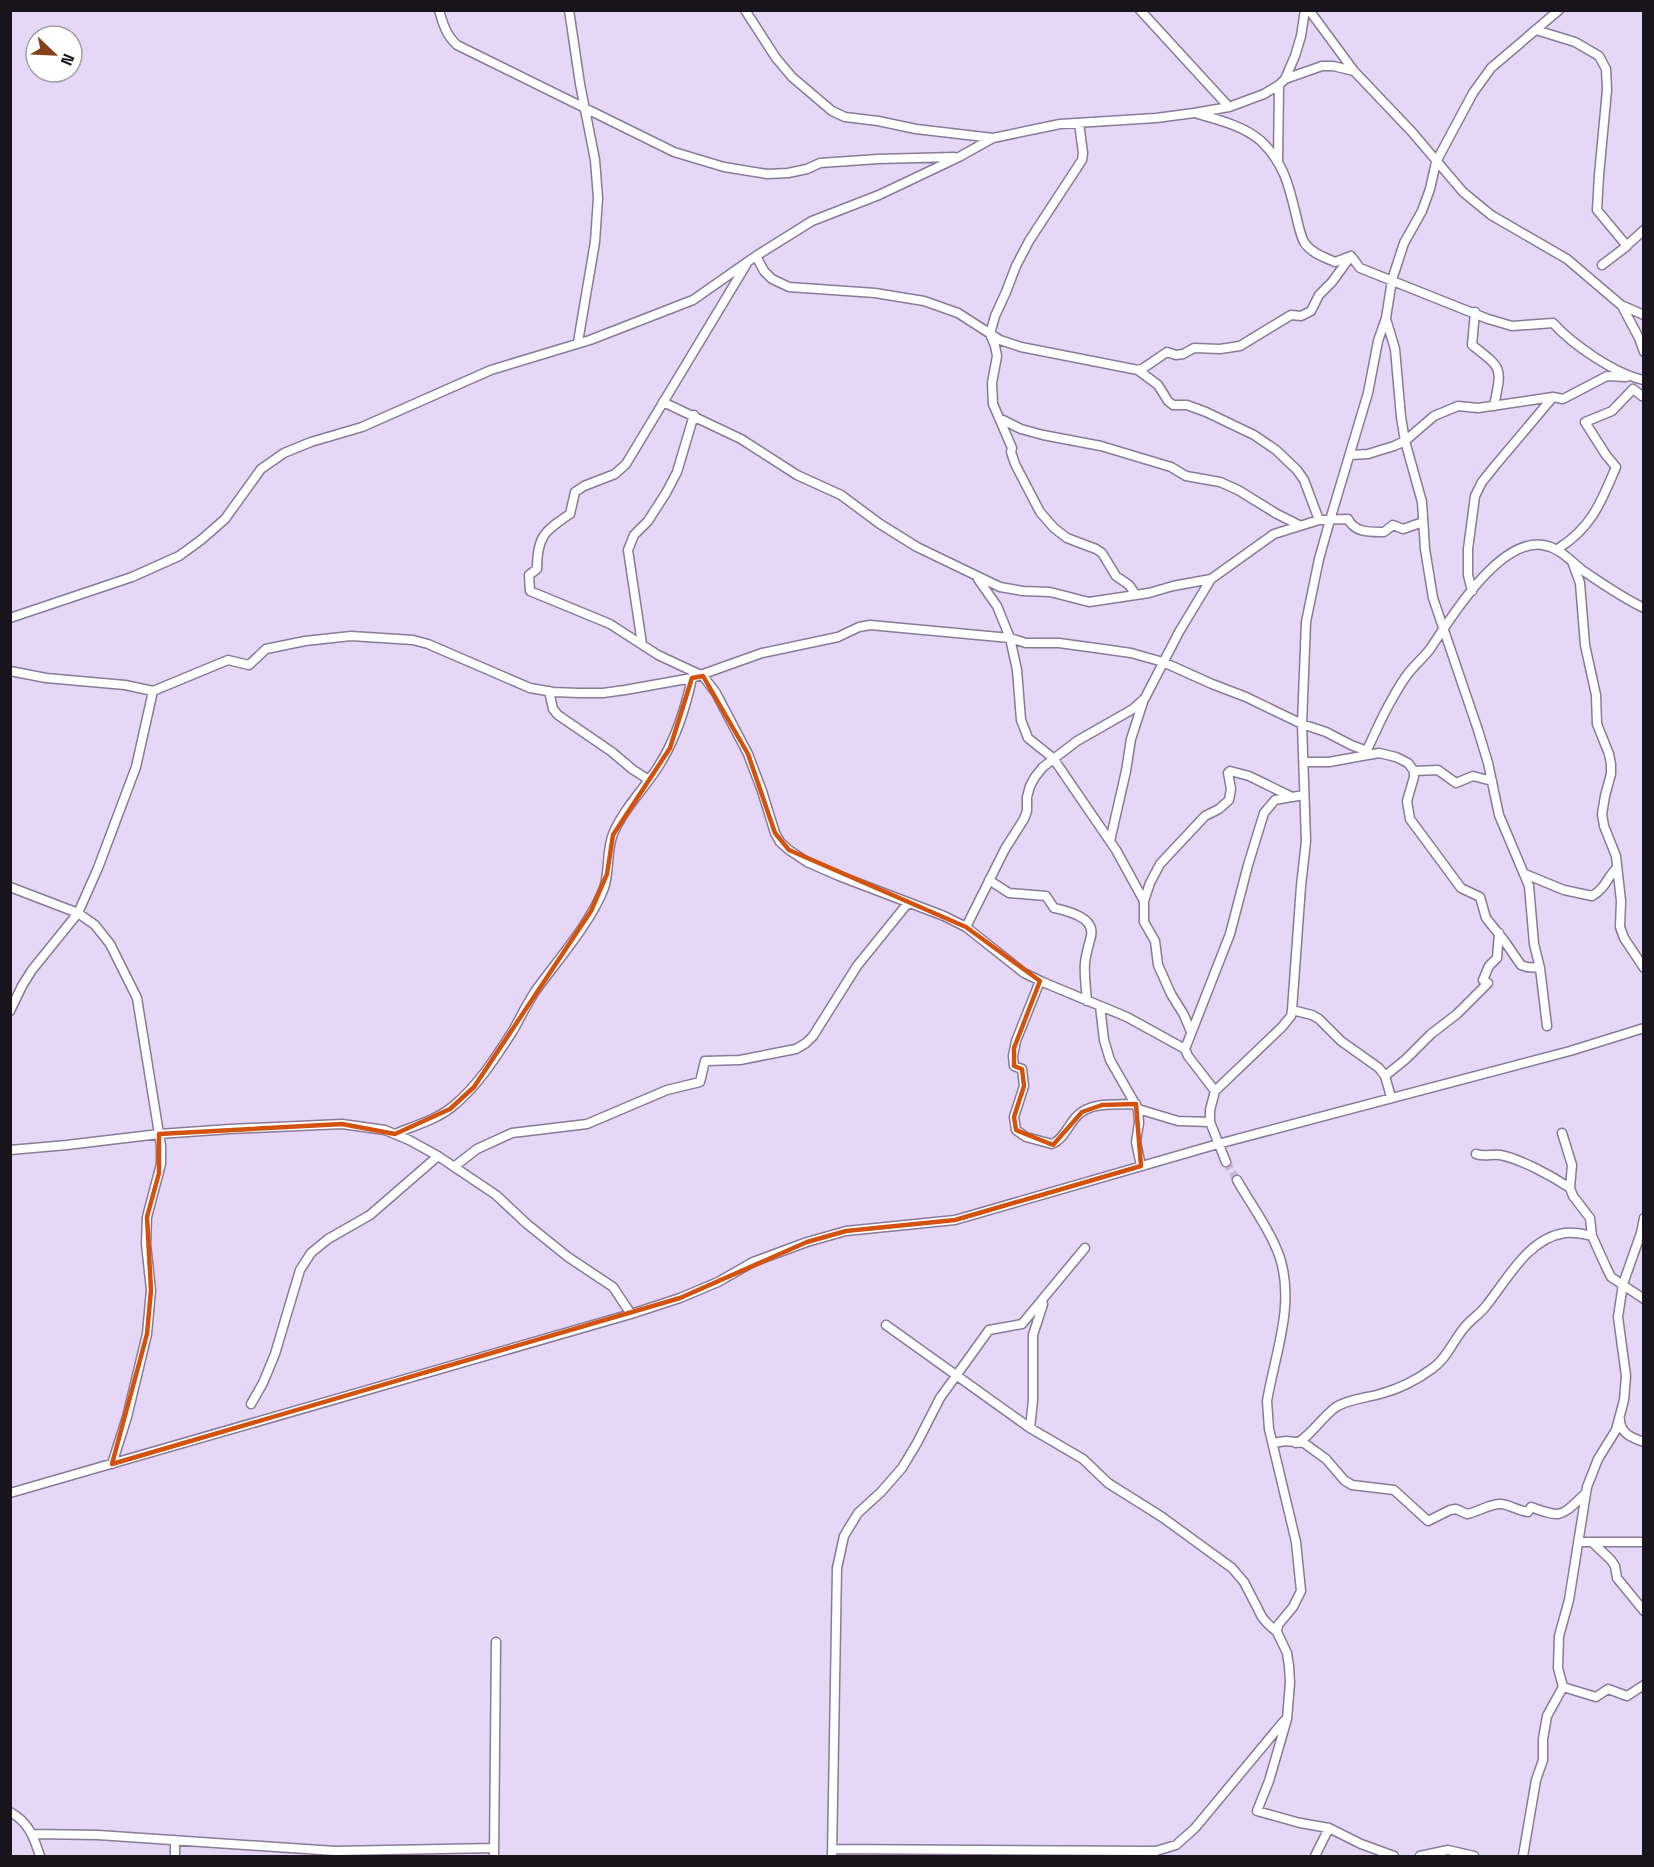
<svg xmlns="http://www.w3.org/2000/svg" width="1654" height="1867" font-family="'Space Grotesk',sans-serif">
  <style>
    .lines { fill: none; stroke-linecap: round; stroke-linejoin: round }
    .minor-tunnel { stroke: #c8bad5; stroke-width: 8; stroke-dasharray: 8 4; stroke-linecap: butt }
    .minor-casing { stroke: #897a97; stroke-width: 11 }
    .minor { stroke: #fff; stroke-width: 8 }
    .marked { fill: none; stroke: #d3520e; stroke-width: 4.5; stroke-linejoin: round }
  </style>
  <rect width="100%" height="100%" fill="#e7d7f6"/>
  <g class="lines">
    <path class="minor-tunnel" d="M1226 1162 1237 1180"/>
    <g class="minor-casing">
      <path id="minor" d="M439 10C443 24 446 35 457 45L674 152 724 167 767 174 788 173 807 169 820 163 878 159 954 157
        M569 10 580 84 595 160 598 198 595 242 578 342 576 344
        M745 10 776 58 792 77 832 111 845 117 878 121 916 129 993 138
        M1140 10 1229 107
        M1309 10 1354 71 1412 132 1463 192 1491 215 1567 259 1621 305 1644 315
        M1536 30 1575 42 1599 56 1606 69 1607 90 1599 175 1597 210 1627 246 1602 265
        M1285 79 1322 66H1333L1354 71
        M1198 114C1219 120 1244 126 1261 141 1284 163 1289 186 1296 215 1298 224 1300 234 1304 242 1311 253 1324 257 1335 262L1351 256 1360 268 1488 319 1512 326 1553 323C1573 345 1615 374 1644 380
        M1079 123 1083 153 1082 160 1029 241 1016 266 1006 292 995 316 990 334 995 346 997 356 992 383 993 404 1012 448 1011 452 1015 464 1040 512 1054 528 1067 538 1096 549 1102 553 1116 576 1129 585 1136 595
        M1278 162 1279 85
        M1624 248 1644 230
        M756 256 764 271 772 279 789 287 875 293 924 301 958 313 1000 340 1021 347 1138 370 1142 369 1167 352 1176 355 1183 354 1194 348 1220 349 1240 346 1291 315 1301 316 1311 311 1319 295 1332 282 1351 256
        M746 265 626 464 615 474 584 486 575 492 570 514C544 531 537 537 537 569L529 575 530 591 610 624 658 655 703 676 716 693 748 754 762 791 775 833 780 842 789 850 807 862 839 876 944 916 966 927 1024 973 1045 983 1127 1017 1185 1049 1188 1056 1215 1091
        M1622 306 1639 338 1644 352
        M1475 312 1472 345C1503 369 1502 367 1494 406
        M1386 319 1395 349 1401 417 1405 441 1422 502 1425 549 1433 598 1478 730 1488 763 1499 815 1529 886 1534 944 1540 968 1547 1026
        M1138 370 1158 385 1168 401 1173 405H1187L1206 412 1254 435 1276 450 1297 470 1304 480 1319 520
        M663 402 741 439 797 475 841 495 880 524 917 547 1000 587 1023 591 1050 592 1089 602 1149 593 1173 586 1211 579 1274 534 1319 520 1348 519C1355 533 1370 532 1384 532L1393 525 1403 529 1423 522
        M999 418 1021 429 1043 435 1101 446 1171 467 1186 476 1220 482 1238 490 1277 514 1299 525
        M1350 455 1368 454 1394 446 1405 441 1434 416 1458 406 1478 408 1553 397 1563 399 1607 376 1626 377
        M1559 548C1592 527 1601 502 1616 467L1606 455 1585 422 1612 411 1633 389 1642 396 1644 395
        M1573 564 1580 583 1585 645 1596 695 1597 724 1609 754 1611 764V774L1605 796 1602 814 1604 826 1616 856 1621 901 1620 927 1624 938 1644 968
        M978 579 997 606 1010 638 1017 670 1021 720 1028 738 1053 758 1116 850 1144 901
        M1472 591 1468 575V549L1475 496 1482 482 1494 467 1553 397
        M10 618 132 577 179 556 201 540 225 519 261 469 284 453 311 442 362 427 491 370 590 340 693 300 756 256 812 221 879 195 959 157 993 138 1060 124 1156 118 1194 113 1229 107 1264 94 1279 85 1285 79 1295 56 1301 36 1305 10
        M642 644 628 550 634 535 648 521 666 493 677 472 694 415
        M10 671 46 678 125 685 153 691 228 660 249 665 266 649 305 641 351 636 413 640 428 644 530 688 553 692 579 693H603L625 690 692 678 762 653 838 637 859 627 870 625 1010 638 1026 643H1059L1103 649 1131 653 1163 662 1212 684 1246 697 1302 724 1326 732 1351 745 1367 751
        M549 691 553 709 558 715 612 752 632 769 649 780
        M1365 754C1374 736 1381 718 1391 701 1397 690 1403 679 1411 670 1417 663 1424 657 1430 649 1451 618 1499 538 1543 545 1561 548 1571 562 1585 572 1604 585 1623 598 1644 608
        M1304 762H1329L1379 753 1396 757 1408 763 1414 771V777L1407 801 1410 819 1461 888 1480 897 1486 918 1503 939 1521 965 1527 967 1540 968
        M1414 771 1438 770 1456 783 1473 776 1492 781
        M1110 841 1126 771 1131 739 1144 699
        M1525 874 1564 890 1592 896C1607 887 1606 878 1617 868
        M989 880 1009 893 1046 896 1054 908C1067 911 1095 917 1091 936 1089 945 1086 953 1085 963 1084 975 1086 988 1087 1001
        M10 887 78 913 95 925 110 944 137 998 161 1146V1164L147 1217 146 1244 151 1290 147 1334 127 1417 112 1464
        M966 927 1005 849 1024 819 1027 811V797L1030 786 1035 777 1043 767 1077 741 1133 709 1145 698 1179 632 1211 579
        M1040 981 1016 1041 1013 1056 1014 1066 1022 1069 1024 1086 1014 1117 1016 1130 1026 1137 1052 1144C1064 1139 1068 1125 1077 1116 1091 1101 1118 1105 1136 1104
        M1100 1006 1104 1040 1110 1060 1138 1109 1139 1123 1136 1142 1141 1166
        M1292 1010 1312 1015 1319 1019 1341 1041 1379 1068 1385 1076 1391 1097
        M10 1011 22 986 32 970 78 913 98 868 136 767 153 691
        M1191 1032 1184 1015 1171 994 1158 965 1155 941 1144 922V901L1150 883 1160 864 1205 816 1219 809 1229 800 1231 789 1228 773 1230 771 1249 776 1292 797 1304 795
        M1185 1049 1230 934 1248 865 1264 813 1275 800 1291 797
        M1385 1076 1406 1059 1431 1034 1457 1014 1488 983 1483 980 1489 966 1497 958 1499 933
        M1138 1109 1178 1121 1210 1122
        M1562 1133 1572 1165 1570 1188 1573 1196 1590 1218 1592 1236 1607 1269 1611 1277 1644 1299
        M395 1134C413 1126 436 1120 452 1107 478 1086 496 1057 514 1029 521 1016 528 1002 536 990 558 960 591 922 604 888 610 870 606 852 613 834 623 810 642 791 656 770 675 742 685 711 692 678
        M10 1150 67 1145 159 1134 230 1129 342 1124 385 1130 409 1140 438 1156 496 1195 527 1224 568 1257 613 1287 631 1314
        M1476 1154C1484 1157 1492 1154 1500 1155 1521 1159 1552 1176 1570 1188
        M1226 1162 1210 1122V1110L1215 1091 1282 1027 1291 1016 1292 1010 1301 886 1306 841 1302 724 1306 622 1319 559 1330 520 1368 393 1378 341 1386 318 1392 280 1404 243 1422 211 1430 189 1436 162 1473 93 1491 68 1559 10
        M455 1166 477 1149 512 1133 587 1124 667 1090 700 1082 705 1061 740 1060 796 1049 806 1043 813 1036 857 966 908 903
        M1237 1180C1250 1203 1272 1233 1280 1258 1295 1305 1275 1354 1267 1401L1269 1429 1296 1542 1301 1591 1293 1607 1278 1625 1277 1632 1287 1653 1289 1666 1290 1683 1287 1719 1269 1781 1257 1811 1300 1823 1329 1828 1361 1844 1394 1856
        M886 1325 1030 1428 1083 1459 1108 1483 1162 1517 1232 1568 1244 1582 1262 1617 1267 1623 1277 1632
        M251 1404 263 1383 275 1354 300 1270 311 1253 328 1239 370 1215 438 1156
        M1620 1420C1620 1433 1632 1438 1644 1442
        M1030 1428 1033 1400V1335L1043 1304
        M1273 1443 1286 1441 1304 1443 1326 1459 1344 1480 1352 1485 1394 1490 1428 1521 1450 1510 1456 1509 1467 1514C1478 1512 1489 1504 1500 1504 1509 1504 1518 1511 1528 1512L1531 1507C1563 1519 1561 1516 1585 1494
        M1296 1443C1307 1440 1324 1415 1336 1407 1349 1399 1366 1398 1380 1394 1399 1389 1417 1380 1433 1368 1447 1358 1453 1341 1464 1328 1470 1320 1480 1314 1486 1306 1507 1280 1528 1238 1565 1233 1574 1232 1584 1234 1592 1236
        M10 1493 631 1314 680 1298 718 1282 753 1262 807 1242 846 1231 955 1220 1218 1144 1570 1051 1644 1028
        M1578 1542H1644
        M1593 1543 1611 1560 1615 1566 1617 1578 1644 1611
        M1563 1687 1596 1697 1608 1689 1627 1696 1644 1685
        M10 1812C29 1822 34 1838 40 1856
        M33 1834 98 1835 335 1851 494 1848
        M832 1849 1156 1851 1176 1845 1195 1828 1284 1721
        M175 1856V1840
        M494 1856 496 1642
        M832 1856 837 1568 844 1536 858 1513 881 1492 902 1468 917 1443 940 1398 989 1330 1022 1324 1085 1248
        M1315 1856 1329 1828
        M1420 1856 1448 1850 1474 1856
        M1523 1856 1536 1780 1543 1760V1739L1547 1716 1563 1687 1558 1668 1559 1636 1569 1600 1587 1487 1598 1459 1616 1430 1624 1400 1626 1376 1618 1317 1623 1284 1641 1233 1644 1218"/>
    </g>
    <use href="#minor" class="minor"/>
  </g>
  <path class="marked" d="M703 676 748 754 775 833 789 850 966 927 1040 981 1014 1048V1066L1022 1069 1024 1086 1014 1117 1016 1130 1053 1145 1082 1112 1102 1105 1136 1104 1141 1166 955 1220 846 1231 807 1242 680 1298 112 1464 147 1334 151 1290 147 1217 159 1173V1134L342 1124 395 1134 450 1109 474 1087 591 911 607 874 613 835 670 748 692 678Z"/>
  <rect width="1654" height="1867" fill="none" stroke="#19131d" stroke-width="24"/>
  <g transform="translate(54 54) rotate(113)"><circle r="28" fill="#ffffff" stroke="#a3a1a5" stroke-width="1.5"/>
  <path d="M0-4.5L10 22L0 15L-10 22Z" fill="#854118"/>
  <text y="-9" font-size="16" font-weight="bold" text-anchor="middle" fill="#19131d">N</text>
  </g>
</svg>
